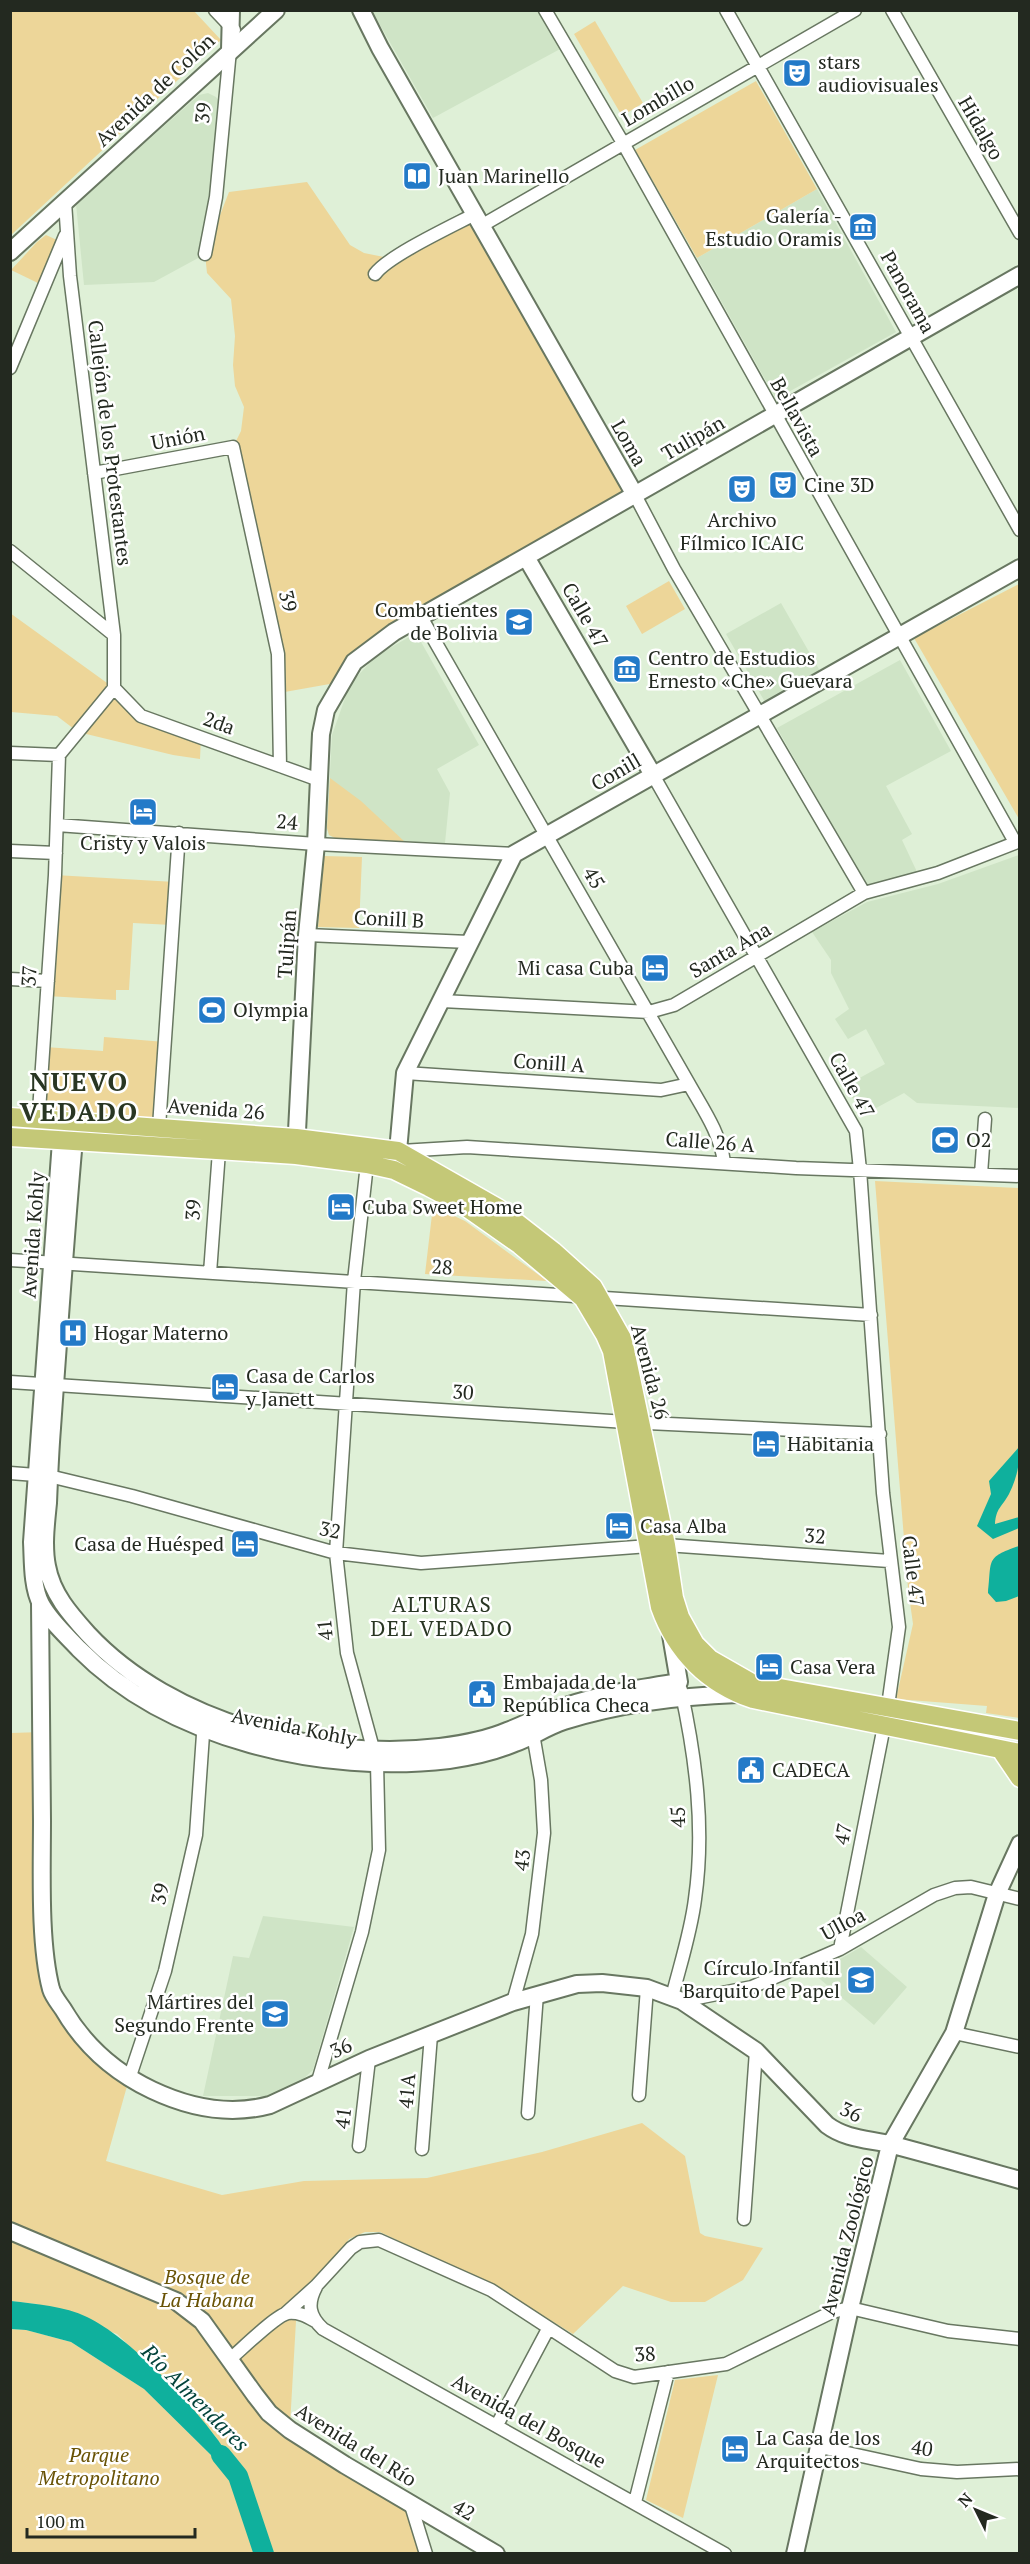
<svg xmlns="http://www.w3.org/2000/svg" width="1030" height="2564" font-family="'PT Serif',serif">
  <style>
    .built { fill: #cfe4c6 }
    .green { fill: #edd699 }
    .water { fill: #0fb09d }
    .lines { fill: none; stroke-linecap: round; stroke-linejoin: round }
    .river { stroke: #0fb09d; stroke-width: 20 }
    .street-casing { stroke: #687761; stroke-width: 15 }
    .secondary-casing { stroke: #687761; stroke-width: 20 }
    .primary-casing { stroke: #fff; stroke-width: 21 }
    .street { stroke: #fff; stroke-width: 12 }
    .secondary { stroke: #fff; stroke-width: 16 }
    .primary { stroke: #c4c877; stroke-width: 18 }
    .labels { text-anchor: middle; stroke-width: 5; stroke-linejoin: round; paint-order: stroke }
    .poi-label { font-size: 20px; fill: #232920; stroke: #fff; text-anchor: start }
    .street-label { font-size: 20px; fill: #232920; stroke: #fff }
    .park-label { font-size: 20px; font-style: italic; fill: #695305; stroke: #fff }
    .neighbourhood-label { font-size: 21px; letter-spacing: 1.5px; fill: #293623; stroke: #fff }
    .water-label { font-size: 21px; font-style: italic; fill: #03433b; stroke: #fff }
    .district-label { font-size: 26px; font-weight: bold; letter-spacing: 1.5px; fill: #293623; stroke: #fff }
  </style>
  <rect width="100%" height="100%" fill="#dff0d7"/>
  <path class="built" d="M372 11H539L562 48 433 118Z
    M208 93 216 97 222 105 200 257 154 282 84 285 76 204 199 95Z
    M817 189 896 332 776 399 697 258Z
    M781 603 820 671 765 702 726 634Z
    M416 633 479 745 437 769 450 793 445 843 337 839 329 835 327 828 332 735 350 684 376 656Z
    M900 660 951 751 886 786 912 834 902 840 918 874 867 886 777 728Z
    M1019 855V1108L917 1103 904 1093 863 1115 845 1086 885 1064 866 1029 848 1039 835 1019 849 1009 831 973V960L812 932 867 902 938 884Z
    M263 1916 354 1927 313 2070 302 2080 269 2096H203L233 1956 249 1958Z
    M861 1947 907 1987 874 2025 814 1974Z"/>
  <path class="green" d="M11 10 194 11 221 40 11 235Z
    M595 21 643 103 622 116 574 34Z
    M756 81 817 189 697 258 635 150Z
    M307 182 350 245 364 253 394 259 475 214 635 495 394 632 341 682 279 693 278 654 233 447 241 431 244 407 235 386 233 365 235 336 231 299 207 273 205 254 229 192Z
    M46 235 57 240 40 284 11 270 37 242Z
    M669 581 685 609 642 634 626 606Z
    M1019 584V819L914 638Z
    M10 613 114 688 141 716 201 737 200 759 173 755 78 732 57 716 11 712Z
    M330 778 361 801 405 842 337 839 329 835 327 828Z
    M324 856 362 857 359 928 318 927Z
    M55 875 175 882 172 925 133 923 129 990H116V1000L47 996Z
    M104 1037 165 1042 159 1127 39 1118 45 1047 103 1051Z
    M875 1181 1019 1188V1718L986 1713 987 1706 896 1699 913 1624 908 1588Z
    M433 1206 465 1221 547 1281 425 1274Z
    M42 1732 52 1991 129 2079 106 2161 222 2195 304 2181 427 2178 542 2152 642 2123 685 2156 700 2233 705 2236 763 2248 743 2280 705 2302H671L623 2286 573 2334 496 2287 380 2232H365L349 2239 296 2321 290 2425 410 2502 426 2553H11L10 2329 26 2330 71 2342 144 2389 214 2458 237 2474 216 2437 166 2381 117 2334 37 2304 11 2301V1733Z
    M718 2375 683 2518 646 2500 675 2380Z"/>
  <path class="water" d="M1019 1447C1020 1464 1017 1478 1009 1494 1002 1507 996 1508 995 1524L1019 1517V1528L993 1539 977 1526 991 1494 989 1481Z
    M1019 1546V1596L1006 1601 996 1602 988 1593C992 1559 985 1558 1019 1546Z
    M11 2301C35 2304 65 2306 87 2317 129 2337 190 2401 218 2440 226 2451 232 2463 238 2476L214 2458 144 2389 71 2342 26 2330 11 2329Z"/>
  <g class="lines">
    <path class="river" d="M221 2455 238 2476 264 2554"/>
    <g class="street-casing">
      <path id="street" d="M215 10 234 30
        M545 10 623 143 1015 842
        M726 10 1020 530
        M892 10 1020 233
        M65 202 70 276 114 635V688
        M481 226 855 10
        M205 254 216 197 230 50
        M375 274C388 256 452 226 475 214
        M10 368 65 236
        M94 473 233 447 278 654 280 766
        M635 495 674 569 864 893
        M10 551 114 635
        M421 617 689 1084C703 1109 720 1133 724 1162
        M114 688 141 716 319 780
        M10 753 59 755
        M653 775 856 1131 860 1170 883 1493 899 1627 888 1706
        M57 825 316 844 514 854
        M10 851 56 853
        M307 935 469 942
        M10 979 48 981
        M442 1001 649 1012 674 1005 864 893 938 873 1020 841
        M405 1073 661 1090 689 1084
        M38 1126 55 875 59 755 114 688
        M159 1127 179 833
        M401 1151 467 1147 796 1168 1020 1176
        M981 1174 985 1119
        M10 1260 871 1315
        M210 1273 219 1151
        M10 1382 626 1422 880 1434
        M10 1473 49 1476 132 1496 336 1553 421 1563 649 1546
        M666 1545 889 1561
        M840 1949 884 1726
        M672 1997C680 1965 691 1932 695 1899 705 1829 696 1759 681 1690
        M682 2001 752 1987 840 1949 934 1895 955 1888 971 1887 1020 1899
        M513 2002 532 1934 544 1833 541 1780 532 1728
        M954 2033 1020 2047
        M129 2079 165 1971 196 1835 204 1720
        M318 2081 362 1932 379 1850 377 1763 347 1653 336 1553 354 1281 367 1164
        M639 2095 647 1988
        M528 2113 537 1994
        M359 2146 369 2059
        M422 2149 431 2035
        M744 2219 756 2051
        M316 2287C307 2304 309 2316 323 2329L725 2554
        M286 2313 316 2286 351 2248 360 2242 379 2240 491 2290 615 2371 634 2377 726 2364 832 2312 850 2308 948 2331 1020 2339
        M229 2360C241 2350 276 2315 288 2313 299 2312 306 2316 315 2321
        M497 2425 548 2329
        M820 2447 921 2469 957 2472 1020 2469
        M410 2502 426 2554
        M635 2502 668 2372"/>
    </g>
    <g class="secondary-casing">
      <path id="secondary" d="M361 10 380 48 635 495
        M230 50 231 10
        M10 252 276 10
        M526 557 653 775
        M62 1127 32 1542C33 1561 32 1587 41 1604 50 1621 66 1635 79 1649 169 1740 324 1775 449 1760 471 1757 494 1752 515 1743 532 1737 546 1727 564 1721 621 1703 679 1696 738 1694
        M75 1128C66 1227 59 1328 52 1428 50 1453 49 1478 48 1503 46 1523 43 1546 47 1566 52 1594 70 1614 88 1634 172 1724 321 1761 440 1747 463 1744 486 1740 507 1731 527 1724 545 1713 566 1706 602 1694 641 1688 679 1682L671 1635
        M296 1151 307 935 316 844 321 734 326 710 354 662 394 632 1020 275
        M398 1151 405 1073 514 854 1020 568
        M40 1603C41 1676 42 1749 42 1821 42 1871 39 1943 51 1989 53 1996 59 2003 63 2009 84 2045 114 2072 152 2090 190 2108 229 2116 270 2105L369 2059 513 2002 577 1984 602 1983 647 1988 682 2001 756 2051 827 2125C847 2140 870 2139 893 2145 935 2156 977 2168 1020 2180
        M10 2231 176 2301 202 2321 255 2395 269 2413 290 2430 345 2465 496 2554
        M795 2554 850 2308 890 2145 954 2033 997 1894 1020 1844"/>
    </g>
    <g class="primary-casing">
      <path id="primary" d="M10 1117 296 1138 398 1151 498 1208 553 1251 593 1287 623 1340 666 1545 674 1598 680 1617 695 1644 710 1659 752 1683 1020 1731
        M10 1137 296 1155 367 1164 394 1170 429 1187 463 1205 520 1245 583 1298 605 1335 612 1351 660 1607C676 1652 708 1684 753 1699L1020 1753
        M1001 1750 1020 1778"/>
    </g>
    <use href="#street" class="street"/>
    <use href="#secondary" class="secondary"/>
    <use href="#primary" class="primary"/>
  </g>
  <defs>
    <g id="theatre-square" transform="scale(1.5)"><rect x="-9" y="-9" width="18" height="18" rx="4" fill="#237ac8" stroke="#fff"/><path d="M-5-5.5Q0-4 5-5.5V0Q5 5 0 6Q-5 5-5 0ZM-3.3-2.5H-1v1.5H-3.3ZM1-2.5H3.3v1.5H1ZM-2.8 1Q0 5.5 2.8 1Z" fill="#fff"/></g>
    <g id="library-square" transform="scale(1.5)"><rect x="-9" y="-9" width="18" height="18" rx="4" fill="#237ac8" stroke="#fff"/><path d="M-6-4Q-3-5.5-.7-3.5V5Q-3 3-6 4ZM6-4Q3-5.5 .7-3.5V5Q3 3 6 4Z" fill="#fff"/></g>
    <g id="museum-square" transform="scale(1.5)"><rect x="-9" y="-9" width="18" height="18" rx="4" fill="#237ac8" stroke="#fff"/><path d="M0-6L6-3V-2H-6V-3ZM-5-1h2V3h-2ZM-1-1h2V3h-2ZM3-1h2V3H3ZM-6 4H6V6H-6Z" fill="#fff"/></g>
    <g id="school-square" transform="scale(1.5)"><rect x="-9" y="-9" width="18" height="18" rx="4" fill="#237ac8" stroke="#fff"/><path d="M0-5L7-2L0 1L-7-2ZM-4 1L0 2.5L4 1V4Q0 6-4 4Z" fill="#fff"/></g>
    <g id="hotel-square" transform="scale(1.5)"><rect x="-9" y="-9" width="18" height="18" rx="4" fill="#237ac8" stroke="#fff"/><path d="M-6-4.5h1.5V1H6V5H4.5V3h-9V5H-6ZM-4 0a1.8 1.8 0 1 1 3.6 0ZM.5 0V-2.5h3Q6-2.5 6 0Z" fill="#fff"/></g>
    <g id="stadium-square" transform="scale(1.5)"><rect x="-9" y="-9" width="18" height="18" rx="4" fill="#237ac8" stroke="#fff"/><path d="M0-5a6.5 5 0 1 0 0 10a6.5 5 0 1 0 0-10ZM-3.5-1.8h7v3.6h-7Z" fill="#fff"/></g>
    <g id="hospital-square" transform="scale(1.5)"><rect x="-9" y="-9" width="18" height="18" rx="4" fill="#237ac8" stroke="#fff"/><path d="M-5-5h3v3.5h4V-5h3V5h-3V1.5h-4V5h-3Z" fill="#fff"/></g>
    <g id="civic-square" transform="scale(1.5)"><rect x="-9" y="-9" width="18" height="18" rx="4" fill="#237ac8" stroke="#fff"/><path d="M-.6-6.5H3V-4.5H.6V-3L4-1V1h2V6H-6V1h2V-1L-.6-3ZM-1.2 2.5V6h2.4V2.5Z" fill="#fff"/></g>
  </defs>
  <g fill-rule="evenodd">
    <use href="#theatre-square" x="797" y="73"/>
    <use href="#library-square" x="417" y="176"/>
    <use href="#museum-square" x="863" y="227"/>
    <use href="#theatre-square" x="783" y="485"/>
    <use href="#theatre-square" x="742" y="489"/>
    <use href="#school-square" x="519" y="622"/>
    <use href="#museum-square" x="627" y="669"/>
    <use href="#hotel-square" x="143" y="812"/>
    <use href="#hotel-square" x="655" y="968"/>
    <use href="#stadium-square" x="212" y="1010"/>
    <use href="#stadium-square" x="945" y="1140"/>
    <use href="#hotel-square" x="341" y="1207"/>
    <use href="#hospital-square" x="73" y="1333"/>
    <use href="#hotel-square" x="225" y="1387"/>
    <use href="#hotel-square" x="766" y="1444"/>
    <use href="#hotel-square" x="619" y="1526"/>
    <use href="#hotel-square" x="245" y="1544"/>
    <use href="#hotel-square" x="769" y="1667"/>
    <use href="#civic-square" x="482" y="1694"/>
    <use href="#civic-square" x="751" y="1770"/>
    <use href="#school-square" x="861" y="1980"/>
    <use href="#school-square" x="275" y="2014"/>
    <use href="#hotel-square" x="735" y="2449"/>
  </g>
  <g class="labels">
    <g class="poi-label">
      <text x="818" y="69">stars<tspan x="818" dy="23">audiovisuales</tspan></text>
      <text x="438" y="183">Juan Marinello</text>
      <text x="842" y="223" text-anchor="end">Galería -<tspan x="842" dy="23">Estudio Oramis</tspan></text>
      <text x="804" y="492">Cine 3D</text>
      <text x="742" y="527" text-anchor="middle">Archivo<tspan x="742" dy="23">Fílmico ICAIC</tspan></text>
      <text x="498" y="617" text-anchor="end">Combatientes<tspan x="498" dy="23">de Bolivia</tspan></text>
      <text x="648" y="665">Centro de Estudios<tspan x="648" dy="23">Ernesto «Che» Guevara</tspan></text>
      <text x="143" y="850" text-anchor="middle">Cristy y Valois</text>
      <text x="634" y="975" text-anchor="end">Mi casa Cuba</text>
      <text x="233" y="1017">Olympia</text>
      <text x="966" y="1147">O2</text>
      <text x="362" y="1214">Cuba Sweet Home</text>
      <text x="94" y="1340">Hogar Materno</text>
      <text x="246" y="1383">Casa de Carlos<tspan x="246" dy="23">y Janett</tspan></text>
      <text x="787" y="1451">Habitania</text>
      <text x="640" y="1533">Casa Alba</text>
      <text x="224" y="1551" text-anchor="end">Casa de Huésped</text>
      <text x="790" y="1674">Casa Vera</text>
      <text x="503" y="1689">Embajada de la<tspan x="503" dy="23">República Checa</tspan></text>
      <text x="772" y="1777">CADECA</text>
      <text x="840" y="1975" text-anchor="end">Círculo Infantil<tspan x="840" dy="23">Barquito de Papel</tspan></text>
      <text x="254" y="2009" text-anchor="end">Mártires del<tspan x="254" dy="23">Segundo Frente</tspan></text>
      <text x="756" y="2445">La Casa de los<tspan x="756" dy="23">Arquitectos</tspan></text>
    </g>
    <g class="street-label">
      <text transform="translate(155 90) rotate(-43)" y="7">Avenida de Colón</text>
      <text transform="translate(658 101) rotate(-30)" y="7">Lombillo</text>
      <text transform="translate(203 113) rotate(-84)" y="7">39</text>
      <text transform="translate(981 128) rotate(60)" y="7">Hidalgo</text>
      <text transform="translate(908 292) rotate(61)" y="7">Panorama</text>
      <text transform="translate(797 417) rotate(61)" y="7">Bellavista</text>
      <text transform="translate(178 438) rotate(-11)" y="7">Unión</text>
      <text transform="translate(693 438) rotate(-30)" y="7">Tulipán</text>
      <text transform="translate(110 443) rotate(83)" y="7">Callejón de los Protestantes</text>
      <text transform="translate(629 443) rotate(60)" y="7">Loma</text>
      <text transform="translate(288 601) rotate(77)" y="7">39</text>
      <text transform="translate(585 615) rotate(60)" y="7">Calle 47</text>
      <text transform="translate(219 723) rotate(20)" y="7">2da</text>
      <text transform="translate(616 772) rotate(-30)" y="7">Conill</text>
      <text transform="translate(287 822) rotate(5)" y="7">24</text>
      <text transform="translate(594 878) rotate(60)" y="7">45</text>
      <text transform="translate(389 919) rotate(3)" y="7">Conill B</text>
      <text transform="translate(287 944) rotate(-86)" y="7">Tulipán</text>
      <text transform="translate(730 950) rotate(-30)" y="7">Santa Ana</text>
      <text transform="translate(29 976) rotate(-86)" y="7">37</text>
      <text transform="translate(549 1063) rotate(4)" y="7">Conill A</text>
      <text transform="translate(852 1085) rotate(61)" y="7">Calle 47</text>
      <text transform="translate(216 1109) rotate(4)" y="7">Avenida 26</text>
      <text transform="translate(710 1142) rotate(4)" y="7">Calle 26 A</text>
      <text transform="translate(193 1210) rotate(-86)" y="7">39</text>
      <text transform="translate(33 1235) rotate(-86)" y="7">Avenida Kohly</text>
      <text transform="translate(442 1267) rotate(4)" y="7">28</text>
      <text transform="translate(650 1372) rotate(75)" y="7">Avenida 26</text>
      <text transform="translate(463 1392) rotate(4)" y="7">30</text>
      <text transform="translate(330 1530) rotate(13)" y="7">32</text>
      <text transform="translate(815 1536) rotate(5)" y="7">32</text>
      <text transform="translate(913 1571) rotate(83)" y="7">Calle 47</text>
      <text transform="translate(325 1630) rotate(-96)" y="7">41</text>
      <text transform="translate(294 1727) rotate(11)" y="7">Avenida Kohly</text>
      <text transform="translate(678 1817) rotate(-92)" y="7">45</text>
      <text transform="translate(843 1834) rotate(-79)" y="7">47</text>
      <text transform="translate(522 1860) rotate(-83)" y="7">43</text>
      <text transform="translate(160 1894) rotate(-77)" y="7">39</text>
      <text transform="translate(843 1924) rotate(-28)" y="7">Ulloa</text>
      <text transform="translate(341 2048) rotate(-24)" y="7">36</text>
      <text transform="translate(407 2091) rotate(-85)" y="7">41A</text>
      <text transform="translate(851 2112) rotate(26)" y="7">36</text>
      <text transform="translate(343 2118) rotate(-83)" y="7">41</text>
      <text transform="translate(847 2236) rotate(-76)" y="7">Avenida Zoológico</text>
      <text transform="translate(645 2354) rotate(-3)" y="7">38</text>
      <text transform="translate(529 2421) rotate(29)" y="7">Avenida del Bosque</text>
      <text transform="translate(356 2445) rotate(32)" y="7">Avenida del Río</text>
      <text transform="translate(922 2448) rotate(9)" y="7">40</text>
      <text transform="translate(464 2510) rotate(31)" y="7">42</text>
    </g>
    <g class="park-label">
      <text x="207" y="2284">Bosque de<tspan x="207" dy="23">La Habana</tspan></text>
      <text x="99" y="2462">Parque<tspan x="99" dy="23">Metropolitano</tspan></text>
    </g>
    <g class="neighbourhood-label">
      <text x="442" y="1612">ALTURAS<tspan x="442" dy="24">DEL VEDADO</tspan></text>
    </g>
    <g class="water-label">
      <text transform="translate(195 2398) rotate(45)" y="7">Río Almendares</text>
    </g>
    <g class="district-label">
      <text x="79" y="1091">NUEVO<tspan x="79" dy="30">VEDADO</tspan></text>
    </g>
  </g>
  <rect width="1030" height="2564" fill="none" stroke="#232920" stroke-width="24"/>
  <g transform="translate(976 2510) rotate(313)" stroke="#ffffff" stroke-width="4.5" paint-order="stroke">
  <path d="M0-4.5L10 22L0 15L-10 22Z" fill="#232920"/>
  <text y="-9" font-size="16" font-weight="bold" text-anchor="middle" fill="#232920">N</text>
  </g>
  <path d="M27 2528v9h168v-9" fill="none" stroke="#232920" stroke-width="3"/>
  <text x="36" y="2528" font-size="18" fill="#232920" stroke="#ffffff" stroke-width="4.5" paint-order="stroke">100 m</text>
</svg>
